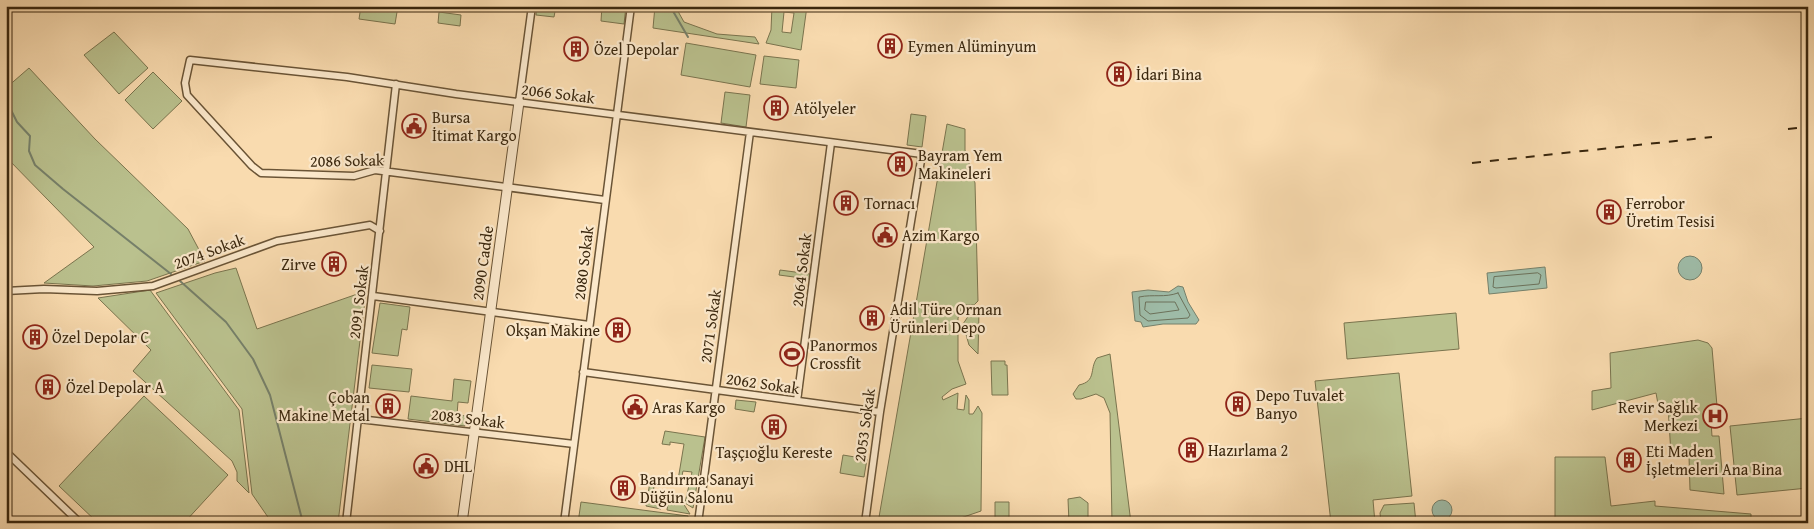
<svg xmlns="http://www.w3.org/2000/svg" width="1814" height="529" font-family="'Gentium Book Plus',serif">
  <style>
    .green { fill: #bac18e; stroke: #7a744e; fill-rule: evenodd }
    .water { fill: #9ebba7; stroke: #76806a }
    .lines { fill: none; stroke-linecap: round; stroke-linejoin: round }
    .shore { stroke: #6c715a; stroke-width: 1 }
    .stream { stroke: #76806a; stroke-width: 2 }
    .minor-casing { stroke: #6a5436; stroke-width: 9 }
    .tertiary-casing { stroke: #6a5436; stroke-width: 11 }
    .minor { stroke: #fbe8cb; stroke-width: 6 }
    .tertiary { stroke: #fbe8cb; stroke-width: 9 }
    .rail { stroke: #3a270e; stroke-width: 2; stroke-dasharray: 9 9; stroke-linecap: butt }
    .labels { text-anchor: middle; stroke-width: 4.5; stroke-linejoin: round; paint-order: stroke }
    .poi-label { font-size: 16px; fill: #3a270e; stroke: #fbe8cb; text-anchor: start }
    .street-label { font-size: 16px; fill: #3a270e; stroke: #fbe8cb }
  </style>
  <rect width="100%" height="100%" fill="#f9dbaf"/>
  <filter id="stains"><feTurbulence type="fractalNoise" baseFrequency=".004" numOctaves="4"/><feColorMatrix values="0 0 0 0 .2 0 0 0 0 .09 0 0 0 0 .02 0 0 0 .5 -.17"/></filter>
  <radialGradient id="worn" r=".72"><stop offset=".6" stop-color="#630" stop-opacity="0"/><stop offset="1" stop-color="#630" stop-opacity=".3"/></radialGradient>
  <path class="green" d="M361 6H398L395 24 359 19Z
    M537 6H556L554 17 536 15Z
    M602 6H626L624 24 601 21Z
    M655 6H675L684 22 717 34 755 37 759 44 653 28Z
    M772 6H807L801 50 766 43 771 30ZM784 12 794 13 791 33 782 32Z
    M439 12 461 15 460 26 438 23Z
    M114 32 148 68 119 94 84 55Z
    M686 43 756 55 750 87 681 75Z
    M764 56 799 60 796 88 760 84Z
    M29 68 95 139 188 229 205 261 147 281 93 286 44 283 94 247 6 157V88Z
    M153 72 182 101 153 129 125 100Z
    M725 92 750 95 746 127 721 123Z
    M911 114 926 116 922 147 907 145Z
    M947 124 965 129V150L975 183 978 301 974 305H963L958 318V361L966 384 952 389 942 397 943 400 958 393 957 409 964 410 966 395 969 400V414H973L978 406 982 413 981 511 955 520 956 523H878Z
    M236 268 257 329 366 291 338 523H272L252 494 242 409 156 293 215 273Z
    M780 270 810 274 809 279 779 275Z
    M150 290 239 410 249 493 237 481V472L232 461 133 371 151 350 98 298Z
    M380 303 410 307 407 330 402 329 398 356 372 353Z
    M979 312 978 354 969 345 963 324 969 315Z
    M1456 313 1459 349 1347 359 1344 323Z
    M1698 340 1708 343 1712 348 1717 406 1710 408 1712 436H1719L1724 494 1690 490 1689 456 1671 455 1668 405 1658 404 1656 393 1592 410V391L1611 388 1610 353Z
    M1110 354 1131 523H1112L1110 413 1104 398 1096 394 1081 399H1076L1073 394 1079 385C1097 381 1089 369 1097 358Z
    M991 361H1005V365H1007L1008 395H992Z
    M372 365 412 369 409 392 369 388Z
    M1399 373 1412 496 1373 500 1375 523H1331L1315 381Z
    M454 379 471 381 468 403 458 402 457 415 466 416 465 426 408 419 411 396 452 401Z
    M144 396 228 475 184 523H98L59 486Z
    M736 400 756 402 754 412 735 409Z
    M1808 418V488L1737 495 1730 426Z
    M665 431 705 437 693 508 685 503 692 472 683 471 681 480H678L684 444 670 442V445L662 444Z
    M843 455 867 459 864 477 840 473Z
    M1555 457H1605L1611 506 1655 501V506L1751 514V523H1555Z
    M651 476 656 477 652 497 683 503 690 514 667 510 668 503 662 502 661 509 646 506Z
    M1080 497 1088 503V523H1069L1068 499Z
    M581 502 688 516 687 523H578Z
    M995 502H1009V523H995Z
    M1414 503 1416 523H1381L1380 513 1384 505Z"/>
  <path class="water" d="M1678 268a12 12 0 1 1 24 0a12 12 0 1 1-24 0Z
    M1545 267 1547 288 1489 294 1487 273Z
    M1178 286 1183 287 1188 302 1199 320 1196 324H1163L1143 327 1141 322 1135 321 1132 292 1148 290 1169 292Z
    M1432 510a10 10 0 1 1 20 0a10 10 0 1 1-20 0Z"/>
  <g class="lines">
    <path class="shore" d="M1538 273 1541 275 1539 284 1496 288 1493 287 1494 277Z
      M1178 293 1190 315 1188 318 1148 321 1140 315 1139 297C1154 294 1164 298 1178 293Z
      M1146 302H1175L1179 310 1150 314 1145 310Z"/>
    <path class="stream" d="M670 6 688 37
      M1806 6 1808 28
      M6 100 17 122 30 136 29 151 35 165 63 189 171 274
      M180 281 226 322 253 359 270 395 303 523"/>
    <g class="minor-casing">
      <path id="minor" d="M519 102 532 6
        M605 200 375 170 354 176 261 173 252 166 187 95 185 83 190 60 347 77 456 94 922 154 880 412 865 523
        M6 291 44 289 97 291 153 286 277 241 370 225 380 231
        M373 296 589 325
        M583 372 880 412
        M797 401 831 143
        M359 419 574 444
        M6 452 80 523
        M346 523 396 84
        M564 523 631 6
        M698 523 750 132"/>
    </g>
    <g class="tertiary-casing">
      <path id="tertiary" d="M462 523 519 102"/>
    </g>
    <use href="#minor" class="minor"/>
    <use href="#tertiary" class="tertiary"/>
    <path class="rail" d="M1788 129 1808 127
      M1472 163 1712 137"/>
  </g>
  <defs>
    <g id="building-ring" transform="scale(1.25)"><circle r="9.5" fill="#fbe8cb" stroke="#8f2418" stroke-width="1.5"/><path d="M-4-6H4V6H1V3H-1V6H-4ZM-2.5-4.3h1.7v1.8h-1.7ZM.8-4.3h1.7v1.8H.8ZM-2.5-1h1.7V.8h-1.7ZM.8-1h1.7V.8H.8Z" fill="#8f2418"/></g>
    <g id="civic-ring" transform="scale(1.25)"><circle r="9.5" fill="#fbe8cb" stroke="#8f2418" stroke-width="1.5"/><path d="M-.6-6.5H3V-4.5H.6V-3L4-1V1h2V6H-6V1h2V-1L-.6-3ZM-1.2 2.5V6h2.4V2.5Z" fill="#8f2418"/></g>
    <g id="stadium-ring" transform="scale(1.25)"><circle r="9.5" fill="#fbe8cb" stroke="#8f2418" stroke-width="1.5"/><path d="M0-5a6.5 5 0 1 0 0 10a6.5 5 0 1 0 0-10ZM-3.5-1.8h7v3.6h-7Z" fill="#8f2418"/></g>
    <g id="hospital-ring" transform="scale(1.25)"><circle r="9.5" fill="#fbe8cb" stroke="#8f2418" stroke-width="1.5"/><path d="M-5-5h3v3.5h4V-5h3V5h-3V1.5h-4V5h-3Z" fill="#8f2418"/></g>
  </defs>
  <g fill-rule="evenodd">
    <use href="#building-ring" x="890" y="46"/>
    <use href="#building-ring" x="576" y="49"/>
    <use href="#building-ring" x="1119" y="74"/>
    <use href="#building-ring" x="776" y="108"/>
    <use href="#civic-ring" x="414" y="126"/>
    <use href="#building-ring" x="900" y="164"/>
    <use href="#building-ring" x="846" y="203"/>
    <use href="#building-ring" x="1609" y="212"/>
    <use href="#civic-ring" x="885" y="235"/>
    <use href="#building-ring" x="334" y="264"/>
    <use href="#building-ring" x="872" y="318"/>
    <use href="#building-ring" x="618" y="330"/>
    <use href="#building-ring" x="35" y="337"/>
    <use href="#stadium-ring" x="792" y="354"/>
    <use href="#building-ring" x="48" y="387"/>
    <use href="#building-ring" x="1238" y="404"/>
    <use href="#building-ring" x="388" y="406"/>
    <use href="#civic-ring" x="635" y="407"/>
    <use href="#hospital-ring" x="1715" y="416"/>
    <use href="#building-ring" x="774" y="427"/>
    <use href="#building-ring" x="1191" y="450"/>
    <use href="#building-ring" x="1629" y="460"/>
    <use href="#civic-ring" x="426" y="466"/>
    <use href="#building-ring" x="623" y="488"/>
  </g>
  <g class="labels">
    <g class="poi-label">
      <text x="908" y="52">Eymen Alüminyum</text>
      <text x="594" y="55">Özel Depolar</text>
      <text x="1136" y="80">İdari Bina</text>
      <text x="794" y="114">Atölyeler</text>
      <text x="432" y="123">Bursa<tspan x="432" dy="18">İtimat Kargo</tspan></text>
      <text x="918" y="161">Bayram Yem<tspan x="918" dy="18">Makineleri</tspan></text>
      <text x="864" y="209">Tornacı</text>
      <text x="1626" y="209">Ferrobor<tspan x="1626" dy="18">Üretim Tesisi</tspan></text>
      <text x="902" y="241">Azim Kargo</text>
      <text x="316" y="270" text-anchor="end">Zirve</text>
      <text x="890" y="315">Adil Türe Orman<tspan x="890" dy="18">Ürünleri Depo</tspan></text>
      <text x="600" y="336" text-anchor="end">Okşan Makine</text>
      <text x="52" y="343">Özel Depolar C</text>
      <text x="810" y="351">Panormos<tspan x="810" dy="18">Crossfit</tspan></text>
      <text x="66" y="393">Özel Depolar A</text>
      <text x="1256" y="401">Depo Tuvalet<tspan x="1256" dy="18">Banyo</tspan></text>
      <text x="370" y="403" text-anchor="end">Çoban<tspan x="370" dy="18">Makine Metal</tspan></text>
      <text x="652" y="413">Aras Kargo</text>
      <text x="1698" y="413" text-anchor="end">Revir Sağlık<tspan x="1698" dy="18">Merkezi</tspan></text>
      <text x="1208" y="456">Hazırlama 2</text>
      <text x="1646" y="457">Eti Maden<tspan x="1646" dy="18">İşletmeleri Ana Bina</tspan></text>
      <text x="774" y="458" text-anchor="middle">Taşçıoğlu Kereste</text>
      <text x="444" y="472">DHL</text>
      <text x="640" y="485">Bandırma Sanayi<tspan x="640" dy="18">Düğün Salonu</tspan></text>
    </g>
    <g class="street-label">
      <text transform="translate(558 93) rotate(7)" y="6">2066 Sokak</text>
      <text transform="translate(347 160) rotate(-1)" y="6">2086 Sokak</text>
      <text transform="translate(209 251) rotate(-20)" y="6">2074 Sokak</text>
      <text transform="translate(482 263) rotate(-82)" y="6">2090 Cadde</text>
      <text transform="translate(583 263) rotate(-83)" y="6">2080 Sokak</text>
      <text transform="translate(801 270) rotate(-83)" y="6">2064 Sokak</text>
      <text transform="translate(358 302) rotate(-83)" y="6">2091 Sokak</text>
      <text transform="translate(710 326) rotate(-82)" y="6">2071 Sokak</text>
      <text transform="translate(763 383) rotate(8)" y="6">2062 Sokak</text>
      <text transform="translate(468 418) rotate(7)" y="6">2083 Sokak</text>
      <text transform="translate(864 425) rotate(-82)" y="6">2053 Sokak</text>
    </g>
  </g>
  <rect width="1814" height="529" fill="none" stroke="#f9dbaf" stroke-width="25"/>
  <rect x="8" y="8" width="1799" height="514" fill="none" stroke="#3a270e" stroke-width="2.5"/>
  <rect x="12" y="12" width="1789" height="504" fill="none" stroke="#3a270e"/>
  <rect width="100%" height="100%" filter="url(#stains)"/>
  <rect width="100%" height="100%" fill="url(#worn)"/>
</svg>
